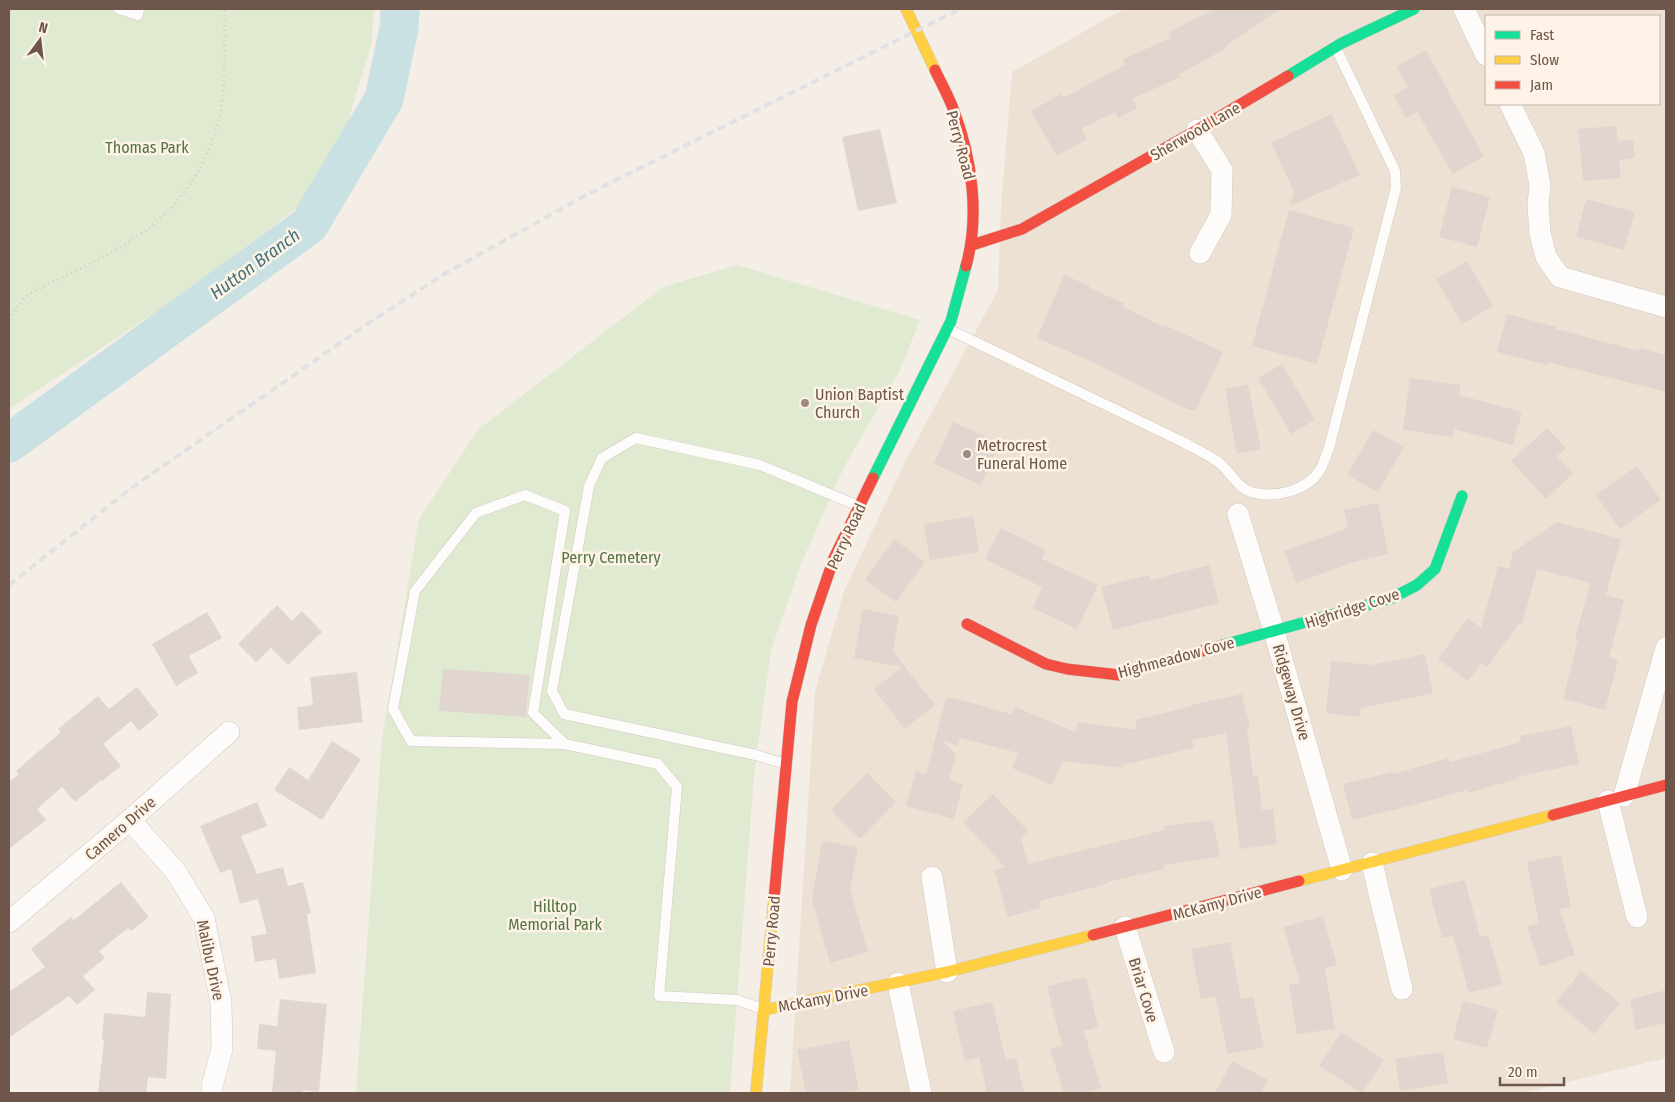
<svg xmlns="http://www.w3.org/2000/svg" width="1675" height="1102" font-family="'Fira Sans Condensed',sans-serif">
  <style>
    .residential { fill: #ede1d3; fill-rule: evenodd }
    .green { fill: #e0ead1 }
    .lines { fill: none; stroke-linecap: round; stroke-linejoin: round }
    .river { stroke: #c9e1e2; stroke-width: 39 }
    .building { fill: #e0d6cf }
    .lane-casing { stroke: #d2c9c2; stroke-width: 11 }
    .street-casing { stroke: #d2c9c2; stroke-width: 22 }
    .fast-casing { stroke: #d3cbc3; stroke-width: 12 }
    .slow-casing { stroke: #d3cbc3; stroke-width: 12 }
    .jam-casing { stroke: #d3cbc3; stroke-width: 12 }
    .path { stroke: #d3ccc6; stroke-width: 3; stroke-dasharray: 1 4; stroke-linecap: butt }
    .lane { stroke: #fdfcfb; stroke-width: 10 }
    .street { stroke: #fdfcfb; stroke-width: 21 }
    .fast { stroke: #16e098; stroke-width: 11 }
    .slow { stroke: #ffcf43; stroke-width: 11 }
    .jam { stroke: #f24e42; stroke-width: 11 }
    .rail { stroke: #e3e0e3; stroke-width: 4; stroke-dasharray: 8 5; stroke-linecap: butt }
    .poi-dot { fill: #9d8b81; stroke: #fdf3e6; stroke-width: 2 }
    .labels { text-anchor: middle; stroke-width: 5; stroke-linejoin: round; paint-order: stroke }
    .street-label { font-size: 16px; fill: #6e564a; stroke: #fdf3e6 }
    .park-label { font-size: 16px; fill: #537442; stroke: #fdf3e6 }
    .poi-label { font-size: 16px; fill: #6e564a; stroke: #fdf3e6; text-anchor: start }
    .water-label { font-size: 18px; font-style: italic; fill: #43727a; stroke: #fdf3e6 }
  </style>
  <rect width="100%" height="100%" fill="#f4eee6"/>
  <path class="residential" d="M1124 9H1666V1058L1522 1093H790L815 692 844 591 905 462 998 290 1001 207 1012 72ZM1486 16H1659V104H1486Z"/>
  <path class="green" d="M9 9H374L371 45 344 134 302 204 180 296 9 409Z
    M737 265 920 320 900 370 843 469 801 564 771 650 754 775 730 1093H356L382 739 419 519 478 430 663 287Z"/>
  <g class="lines">
    <path class="river" d="M9 443 309 225 384 99 399 28 400 9"/>
  </g>
  <path class="building" d="M1214 9H1280L1226 46 1227 48 1179 74 1180 77 1132 99 1137 108 1118 118 1115 112 1081 129 1087 139 1057 156 1031 111 1061 94 1063 98 1125 65 1123 59 1171 38 1168 33Z
    M1426 50 1450 94H1449L1484 156 1453 174 1417 112 1406 118 1393 95 1408 87 1396 66Z
    M1331 114 1360 175 1290 206 1294 191 1271 143Z
    M1616 126 1618 141 1633 140 1635 158 1619 160 1621 178 1583 181 1578 129Z
    M880 129 897 203 858 211 842 137Z
    M1452 187 1490 197 1477 247 1439 237Z
    M1586 199 1635 212 1624 250 1576 237Z
    M1289 210 1354 228 1317 364 1252 346Z
    M1467 261 1493 306 1462 324 1436 279Z
    M1064 275 1090 286 1089 288 1124 303 1122 306 1164 327 1165 325 1223 352 1196 410H1189L1101 366 1037 338Z
    M1507 314 1557 327 1556 329 1639 351 1640 348 1666 355V392L1547 362V365L1497 352Z
    M1282 364 1315 420 1291 434 1258 378Z
    M1410 378 1460 385 1459 395 1522 412 1513 445 1454 429 1453 437 1403 430Z
    M1248 384 1261 449 1237 454 1225 389Z
    M953 422 1000 443 981 485 934 464Z
    M1547 428 1566 448 1557 456 1573 473 1546 499 1511 461Z
    M1373 430 1404 447 1378 492 1347 475Z
    M1637 466 1661 500 1620 529 1596 495Z
    M1378 503 1388 554 1354 562 1296 583 1284 551 1348 528 1344 510Z
    M973 516 979 552 930 560 924 524Z
    M1557 522 1621 539 1606 595 1624 600 1609 657 1618 660 1605 710 1563 699 1578 640H1575L1590 583 1537 569 1522 625 1519 624 1487 667 1481 663 1468 681 1438 659 1468 618 1481 628 1498 566 1509 569 1513 552Z
    M1001 528 1046 550 1042 559 1098 585 1077 629 1033 608 1042 587 985 559Z
    M894 539 925 562 896 602 865 580Z
    M1209 565 1219 603 1113 630 1101 587 1149 575 1151 580Z
    M277 605 292 621 302 611 322 632 288 665 271 648 256 662 238 644Z
    M863 609 899 616 893 651 935 705 905 729 874 689 902 667 854 658Z
    M207 612 222 638 189 656 198 673 176 686 152 644Z
    M1425 654 1433 693 1361 708 1360 717 1326 713 1331 661 1371 665Z
    M443 669 530 675 526 712 527 717 439 711Z
    M357 672 363 722 299 730 297 707 313 705 310 677Z
    M137 687 159 715 139 731 131 721 103 744 121 766 102 781 101 780 75 802 62 787 37 809 46 820 9 849V782L19 774 16 771 61 732 58 729 98 696 109 709Z
    M1242 694 1250 727 1247 728 1253 776 1258 775 1262 810 1273 809 1277 844 1240 849 1226 733 1192 740 1194 748 1123 765 1122 768 1063 761 1052 785 1012 768 1018 753 960 738 958 746 942 740 956 755 949 780 963 784 954 819 906 806 916 771 926 774 946 698H953L1012 714 1015 707 1076 732 1077 722 1137 730 1135 720 1193 706 1192 705Z
    M1571 726 1579 764 1517 777V779L1468 793 1467 790 1410 806 1352 820 1343 784 1393 772V774L1449 758 1450 762 1521 742 1520 736Z
    M332 741 361 759 322 820 274 790 289 767 308 780Z
    M867 773 896 802 860 839 831 810Z
    M993 794 1028 831 1021 838 1028 864 1165 830 1164 826 1212 820 1220 852H1218L1219 857 1163 865 1164 869 1107 882V884L1039 901 1041 908 1008 917 994 870 1005 867 963 822Z
    M257 802 267 826 241 836 257 874 283 867 288 886 303 882 311 913 307 914 316 973 279 979 276 959 255 962 251 936 267 934 258 899 240 904 231 869 220 873 200 826Z
    M822 841 858 847 850 889 868 952 830 963 812 900Z
    M1561 855 1571 907 1560 909 1575 955 1540 967 1527 927 1539 923 1527 862Z
    M1465 880 1480 937 1488 935 1502 984 1469 993 1453 936 1442 938 1429 889Z
    M121 882 149 917 131 931 128 928 99 951 105 958 83 976 95 990 77 1005 69 996 9 1038V992L45 967 31 949 71 917 74 920Z
    M1323 916 1337 965 1325 968 1335 1029 1297 1034 1289 985 1300 983 1284 927Z
    M1230 942 1241 999 1253 997 1264 1047 1228 1054 1215 996 1201 999 1191 949Z
    M1581 971 1620 1003 1594 1034 1556 1002Z
    M1086 977 1098 1027 1084 1031 1101 1088 1083 1093H1064L1050 1049 1062 1045 1047 986Z
    M1666 990V1023L1636 1030 1630 999Z
    M147 992 171 994 166 1079 148 1077 146 1093H98L104 1040H102L104 1013 145 1017Z
    M280 999 327 1004 319 1092 303 1090V1093H272L276 1051 257 1049 259 1024 277 1026Z
    M1463 1001 1498 1010 1487 1048 1453 1039Z
    M992 1002 1006 1060 1016 1058 1024 1093H987L979 1057 965 1061 953 1011Z
    M1341 1032 1384 1060 1362 1093 1319 1066Z
    M849 1040 859 1090 844 1093H806L797 1050Z
    M1443 1052 1448 1083 1400 1091 1395 1059Z
    M1232 1061 1268 1080 1261 1093H1215Z"/>
  <g class="lines">
    <g class="lane-casing">
      <path id="lane" d="M119 9 138 15 139 9
        M948 329 1183 442C1194 448 1206 454 1217 461 1229 469 1236 487 1251 492 1274 499 1307 491 1320 470 1324 463 1326 455 1329 448L1396 188 1395 171 1336 48
        M565 744 533 713 565 511 525 495 476 513 415 591 393 709 411 741 565 744 658 764 677 787 659 996 737 1000 763 1009
        M785 764 756 755 564 714 552 691 589 486 602 458 636 438 760 465 859 506"/>
    </g>
    <g class="street-casing">
      <path id="street" d="M1464 9 1486 55
        M1510 104 1534 153 1540 185 1538 204 1540 233 1546 257 1560 277 1666 307
        M1197 130 1222 170 1221 215 1200 253
        M1238 514 1274 631 1342 870
        M1624 796 1666 648
        M1608 801 1637 917
        M130 820 176 872 204 918 221 1003 222 1049 212 1086V1093
        M1372 863 1402 989
        M932 877 947 972
        M9 922 130 820 229 732
        M1125 927 1164 1052
        M898 983 921 1093"/>
    </g>
    <g class="fast-casing">
      <path id="fast" d="M1288 76 1342 43 1414 9
        M873 478 951 321 966 266
        M1223 645 1392 598 1417 585 1435 569 1462 496"/>
    </g>
    <g class="slow-casing">
      <path id="slow" d="M906 9 935 70
        M1299 881 1553 815
        M764 1010 947 972 1093 935
        M756 1093 774 899"/>
    </g>
    <g class="jam-casing">
      <path id="jam" d="M935 70C941 83 949 97 954 111 972 159 980 216 966 266
        M972 245 1022 229 1197 130 1288 76
        M967 624 1046 664 1067 669 1119 675 1223 645
        M1553 815 1666 785
        M774 899 792 702 811 625 834 558 873 478
        M1093 935 1299 881"/>
    </g>
    <path class="path" d="M9 320C15 308 22 299 33 292 70 273 117 253 149 228 155 224 160 218 166 213 191 187 207 161 217 126 227 89 224 47 225 9"/>
    <use href="#lane" class="lane"/>
    <use href="#street" class="street"/>
    <use href="#fast" class="fast"/>
    <use href="#slow" class="slow"/>
    <use href="#jam" class="jam"/>
    <path class="rail" d="M9 585 130 489 369 323 444 274 588 194 960 9"/>
  </g>
  <g class="poi-dot">
    <circle cx="805" cy="403" r="5"/>
    <circle cx="967" cy="454" r="5"/>
  </g>
  <g class="labels">
    <g class="street-label">
      <text transform="translate(1195 131) rotate(-30)" y="6">Sherwood Lane</text>
      <text transform="translate(961 145) rotate(75)" y="6">Perry Road</text>
      <text transform="translate(846 536) rotate(-65)" y="6">Perry Road</text>
      <text transform="translate(1352 608) rotate(-18)" y="6">Highridge Cove</text>
      <text transform="translate(1176 657) rotate(-15)" y="6">Highmeadow Cove</text>
      <text transform="translate(1292 692) rotate(74)" y="6">Ridgeway Drive</text>
      <text transform="translate(120 828) rotate(-41)" y="6">Camero Drive</text>
      <text transform="translate(1217 903) rotate(-15)" y="6">McKamy Drive</text>
      <text transform="translate(771 931) rotate(-85)" y="6">Perry Road</text>
      <text transform="translate(211 960) rotate(78)" y="6">Malibu Drive</text>
      <text transform="translate(1144 990) rotate(73)" y="6">Briar Cove</text>
      <text transform="translate(823 998) rotate(-11)" y="6">McKamy Drive</text>
    </g>
    <g class="park-label">
      <text x="147" y="153">Thomas Park</text>
      <text x="611" y="563">Perry Cemetery</text>
      <text x="555" y="912">Hilltop<tspan x="555" dy="18">Memorial Park</tspan></text>
    </g>
    <g class="poi-label">
      <text x="815" y="400">Union Baptist<tspan x="815" dy="18">Church</tspan></text>
      <text x="977" y="451">Metrocrest<tspan x="977" dy="18">Funeral Home</tspan></text>
    </g>
    <g class="water-label">
      <text transform="translate(255 264) rotate(-36)" y="6">Hutton Branch</text>
    </g>
  </g>
  <rect width="1675" height="1102" fill="none" stroke="#6e564a" stroke-width="20"/>
  <rect x="1485" y="15" width="175" height="90" fill="#fdf3e6" stroke="#c4b4a8"/>
  <rect x="1495" y="31" width="25" height="8" fill="#16e098" stroke="#c4b4a8"/>
  <text x="1530" y="40" font-size="15" fill="#6e564a">Fast</text>
  <rect x="1495" y="56" width="25" height="8" fill="#ffcf43" stroke="#c4b4a8"/>
  <text x="1530" y="65" font-size="15" fill="#6e564a">Slow</text>
  <rect x="1495" y="81" width="25" height="8" fill="#f24e42" stroke="#c4b4a8"/>
  <text x="1530" y="90" font-size="15" fill="#6e564a">Jam</text>
  <g transform="translate(40 40) rotate(15)" stroke="#fdf3e6" stroke-width="4" paint-order="stroke">
  <path d="M0-4L9 19L0 12L-9 19Z" fill="#6e564a"/>
  <text y="-8" font-size="14" font-weight="bold" text-anchor="middle" fill="#6e564a">N</text>
  </g>
  <path d="M1500 1077v8h64v-8" fill="none" stroke="#6e564a" stroke-width="2.5"/>
  <text x="1508" y="1077" font-size="15" fill="#6e564a" stroke="#fdf3e6" stroke-width="4" paint-order="stroke">20 m</text>
</svg>
